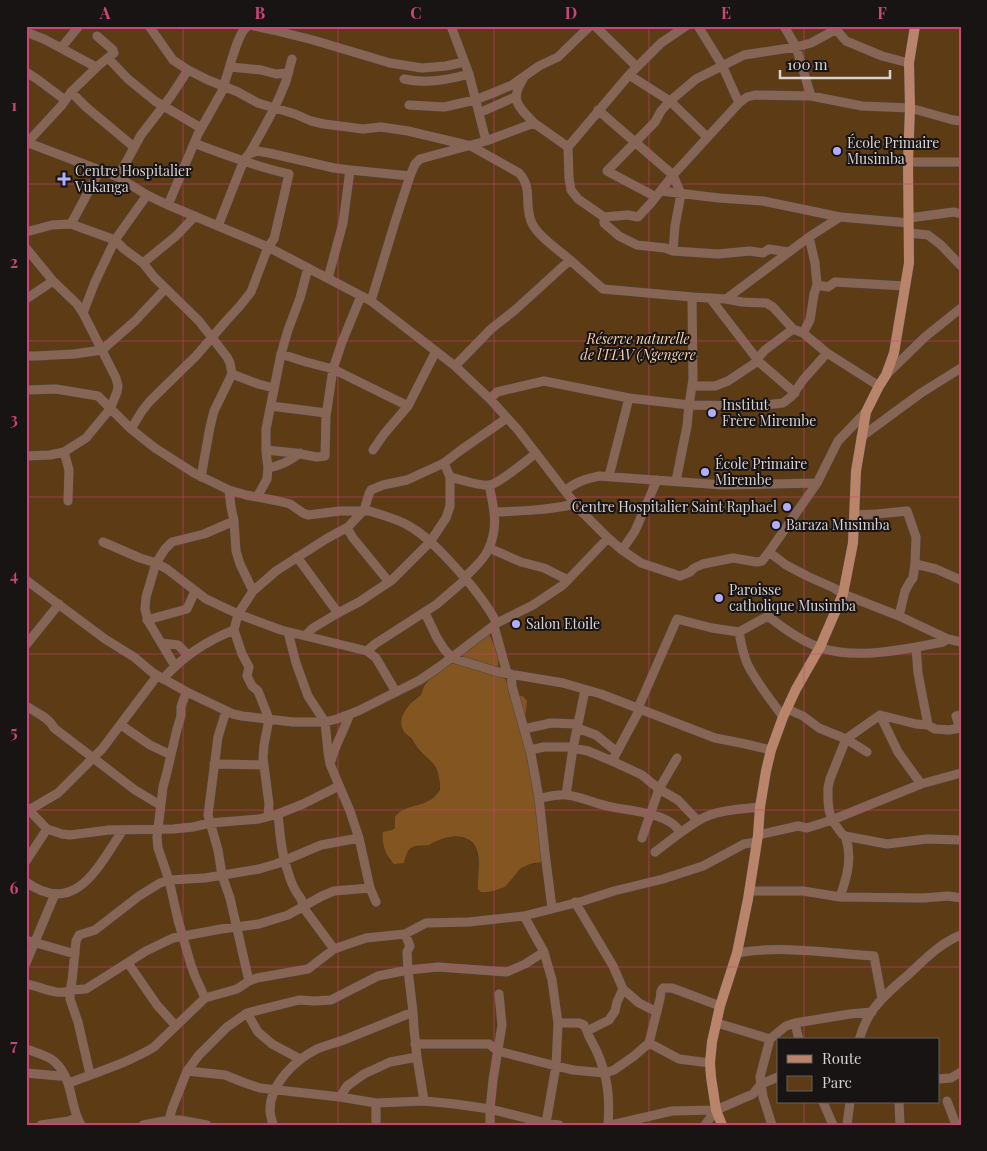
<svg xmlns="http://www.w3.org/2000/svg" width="987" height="1151" font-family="'Playfair Display',serif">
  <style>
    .green { fill: #5d3b14; fill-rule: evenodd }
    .forest { fill: #825521 }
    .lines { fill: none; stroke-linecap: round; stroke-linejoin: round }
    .street-casing { stroke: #4e4544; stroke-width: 10 }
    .secondary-casing { stroke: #4e4544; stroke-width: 11 }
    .street { stroke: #876555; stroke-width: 9 }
    .secondary { stroke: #ba846b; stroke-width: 10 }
    .grid { fill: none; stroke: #c84678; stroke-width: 1; stroke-opacity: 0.55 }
    .poi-dot { fill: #b2adf9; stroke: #181413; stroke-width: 2 }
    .labels { text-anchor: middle; stroke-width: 4; stroke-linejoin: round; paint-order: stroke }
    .poi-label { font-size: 14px; fill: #d8d2d1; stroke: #181413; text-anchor: start }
    .park-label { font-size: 14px; font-style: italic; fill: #f4d3b2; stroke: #181413 }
    .neatline { fill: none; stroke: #c84678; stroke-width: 2 }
    .grid-label { font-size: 16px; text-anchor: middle; font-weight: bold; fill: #c84678 }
  </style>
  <rect width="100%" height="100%" fill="#342a29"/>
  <path class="green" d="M26 26H961V1125H26ZM490 635 492 643 499 659 497 674 507 682 508 688 513 695 536 864H530L517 871 478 887C480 859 482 830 444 838 438 839 434 843 429 844 424 846 418 846 413 847L406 854 404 863 390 861 383 843 392 830 395 828V817C403 806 416 807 428 801 433 799 436 795 440 790L439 777 435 766 428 758 420 752 409 736 414 699 421 695 424 686 429 680 466 650ZM778 1040H938V1102H778Z"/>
  <path class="forest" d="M489 633 499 659 497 674 504 677C512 690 505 695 523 696L527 701 525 720 535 787 543 860 542 862 530 864 520 869 505 887 493 891 487 892H481L478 889C477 875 482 859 475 846 468 834 451 835 439 840 436 841 432 843 429 845 424 846 418 845 413 847 407 850 405 858 404 863L394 864C386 857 381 842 383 832L392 830 395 828V817C402 806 417 807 428 801 433 799 436 795 440 790 440 782 439 775 436 768 432 760 425 757 420 751 416 747 414 742 411 738 409 736 407 735 405 733 394 719 410 702 421 695L424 686 429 680Z"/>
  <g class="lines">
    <g class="street-casing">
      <path id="street" d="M149 26 173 60 188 70 208 80 238 92 258 103 295 114 311 121 324 124 363 129 381 127 408 131 471 146 519 173C533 188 524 203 531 221 536 235 559 250 570 260
        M254 26 273 30
        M274 26 273 30 313 40 390 63 422 68 446 66 464 62
        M451 26 469 74 486 141 534 123 568 147
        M595 26 637 67
        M686 26 661 43 629 75 568 147 569 178 571 190 578 199 604 217 628 215 638 217 651 203 673 175 739 103 747 97 755 95 811 96 862 106 910 108 953 120 961 121
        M698 26 722 65 739 103
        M784 26 796 47 811 96
        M833 26 846 41 882 56 909 63
        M26 32 44 39 96 67
        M61 48 79 26
        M108 58 128 79 155 101 201 128
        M230 67 261 70 276 74 288 73
        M26 72 37 79 65 100
        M629 75 670 101 707 137
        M404 79C425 84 448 80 469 74
        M523 79C509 101 519 107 534 123
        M71 92 86 107 134 147
        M409 105 444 107 475 100 493 93 512 85 539 66 558 57 590 26
        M598 110 673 175 681 194 675 226 673 251
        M479 113 515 97
        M26 142 118 177 147 195 168 205 268 247 371 301 455 366 490 399 518 430 565 491C575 482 586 479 599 476L723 485 817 483 838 441 866 412
        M26 144 62 105 71 92 99 65 114 53 113 50 97 36
        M249 154C262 131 275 110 284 86 288 78 289 68 292 59
        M908 162H961
        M118 177 141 135 171 96 188 70
        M661 191 719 198 763 201 840 217 909 223
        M656 197 607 171 655 122 661 111 670 101 696 79 744 55 796 47 811 43 835 30
        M168 205 198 134 225 86V81C230 69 237 32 248 26
        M604 217V223L619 236 637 245 665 248 673 251 718 254 750 251 763 253 769 249 788 252
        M909 218 954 212 961 214
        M71 224 100 170
        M218 226 244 160 249 154 257 151 269 153 334 168 350 170
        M26 232 52 225 71 224 115 240 124 249 143 263 154 277 199 321 227 357 230 363 232 374 214 411 210 427 201 477
        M909 233 928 235 941 245 961 266
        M26 248 53 281 77 304 83 313 116 378 118 386 117 392 113 402 110 409 86 438 64 452 50 455 26 456
        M143 263 176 236 195 216
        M328 278 343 223 350 170 410 176 415 164 420 159 486 141
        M817 285 828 287 835 282 905 286
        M710 298 757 359
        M26 299 53 281
        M726 299 809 237 840 217
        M371 301 395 222 410 176
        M83 313 95 282 115 240 147 195
        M803 333 810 320 814 294 817 285 815 263 809 237
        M281 354 306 362 333 369 408 406
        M26 356H36L74 354 102 350 135 321 165 289
        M758 361 795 393
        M455 366 491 329 515 310 570 260 603 289 692 297
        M232 374 258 384 274 388
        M887 374 925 337 961 308
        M692 386H715L728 381 758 361 757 359 765 350 793 329
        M26 390 56 389 98 396 131 429 155 448 194 473 229 490 246 495 278 501 290 504 303 513 308 515 340 511H369C382 515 398 519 409 526 422 533 432 543 442 553 463 575 482 596 497 623
        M490 399 497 392 544 381 629 398 689 405 755 406 783 403 792 396 803 380 827 353
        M271 406 326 413
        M131 429 142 411 150 401 196 356 226 321 239 307 251 292 268 247 274 239 289 174C257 167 225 155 194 143
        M861 437 921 393 961 368
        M266 450 295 453 317 457 325 456 326 416 333 369 342 342 361 296
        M373 450 384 434 408 406 436 351
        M64 452 69 470 68 501
        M268 468C280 466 290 461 300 453
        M609 476 629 398
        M450 477C459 479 482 487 490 485 501 482 526 461 536 453
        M676 481 687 426 689 405 693 379 692 297 726 299 742 302 766 303 773 307 793 329 803 333 827 353 879 386
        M817 483 769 552 786 565 809 577 834 588 843 594 899 616 948 639 961 642
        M229 490 231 507 234 521 236 551 240 564 253 591
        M565 491 579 509 608 538 622 550 641 563 680 576 690 572 694 568 703 564 733 558 757 562 762 561 769 552
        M257 497 267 479 268 468 266 451V429L281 354 288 330 300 298 308 268
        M495 512C522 511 549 510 575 504
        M854 515 877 514 907 511 916 537 915 564
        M347 528 353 538 389 582
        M103 542 140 558 156 563 167 569 206 599 238 614 281 630 367 651 376 658 396 692
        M489 548 521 562 544 568 568 580
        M622 550 635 531 657 480
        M297 557 338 613
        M465 577C473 569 483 561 488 550 499 528 494 508 489 485
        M26 580 105 639 134 657 153 673 187 692 233 714 242 716 293 722H325L337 719 358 711 420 680 439 667 497 623 533 605 563 585 608 538
        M425 613 437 638 444 649 452 658 498 672 563 683 601 694 715 738 741 743 771 750
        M899 616 905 591 910 582 913 578 915 564 936 569 961 580
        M147 620 187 609 195 591
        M494 626 507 673
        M288 632 296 663 308 696 325 722 328 752 330 764 350 811 359 838 370 888 376 902
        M739 632C741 643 743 654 747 663 755 681 772 701 783 717
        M305 636 313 628 338 613 359 602 392 580 430 542 446 518 450 506V477L444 463
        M161 643 178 645 188 655
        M26 645 59 604
        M916 647 918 673 928 725
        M367 651 375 644 437 604 466 579
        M175 666 148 621 145 609 146 597 156 563 165 549 172 542 204 534 234 521
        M511 674 512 686 531 754 539 798 545 853 552 908
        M163 679C183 656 206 641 234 630
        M187 692 184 698 181 707V716L177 729 167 772 163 787 157 837 158 848 169 880 178 920 191 965 195 976 205 998
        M26 706C35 712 50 718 54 728L135 790 160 805
        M638 708 677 619 712 628 739 632 768 616C784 629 801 641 821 648 859 660 905 649 943 642L948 639
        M787 709 803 716 819 728 846 739 867 752
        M226 711 218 737 208 815 218 850 222 875 230 898 249 981
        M880 715 898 752 921 784
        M121 725 150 745 171 755
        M577 728 596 735 617 752
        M524 729 551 723 577 724
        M530 750 544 747H567L588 751 612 761 642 775 659 789 678 800 698 821
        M331 761C335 745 344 730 350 714
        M612 761 640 709
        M214 764 264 765
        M566 795 573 748 585 690
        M539 798C548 797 558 794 566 795 580 796 593 803 607 806 627 811 671 812 680 833
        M26 807 47 829 62 834 70 835 109 830 173 829 193 827 210 823 259 819 278 814 303 804 339 786
        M29 810 58 793 102 749 157 676
        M278 814C280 833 281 853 288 872 290 879 293 887 297 893 301 899 302 899 303 907L334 949
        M268 816 269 804 263 758 264 745 269 719 258 691 252 686 247 676 249 667 242 654 234 630 238 614 253 591 276 571 326 539 348 527 364 510 369 494 371 490 383 485 407 480 444 463 461 450 507 418
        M758 835 798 826 807 828 832 820 921 784 961 773
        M845 836 887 844 927 839 961 840
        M642 838 659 789 677 758
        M655 852C670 841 693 821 710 815 726 809 743 809 760 807
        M26 861 47 829
        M26 882C76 918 99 865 123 830
        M749 891H803L840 897 923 898 948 896 961 898
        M840 897C845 882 851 865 848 848 848 844 846 840 845 836L842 834 832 820 829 810 828 800V788L830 779 846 739 880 715 916 724 928 725 935 729 949 730 960 728 956 716 961 715
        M575 902 613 966 623 989 639 1003 657 1012
        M524 916 544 952 552 980 558 1023 556 1066 546 1123
        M405 934 410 946 407 952 408 970 413 1012 414 1029 417 1057 424 1101
        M26 940 75 954
        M737 953C782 945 828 953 874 956L882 999
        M26 963 55 894
        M128 963 157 1005 175 1025
        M26 984C40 986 56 996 70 991
        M70 990 86 989 146 951 173 938 221 929 259 924 288 915 322 896 334 891 370 888
        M247 1013 258 1032 272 1044 300 1059
        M558 1023H579L584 1025 587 1031 609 1020 615 1011 617 1002 623 989
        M717 1023 770 1039
        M795 1023 799 1040
        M587 1031C589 1038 594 1045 597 1052 608 1077 610 1098 608 1125
        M859 1040C862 1030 866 1020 872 1011 882 997 895 986 908 975 924 960 940 943 961 935
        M649 1043 679 1059 710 1063
        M415 1044H489L498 1051 556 1066 573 1070 605 1073 614 1070 634 1056 649 1043 660 999 661 991 663 988H672L720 1006
        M26 1049C34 1052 49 1056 55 1062 74 1080 69 1105 81 1125
        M187 1071 225 1075 245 1083 260 1088 340 1097 376 1103 424 1101 455 1104 490 1109 546 1123 559 1125
        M26 1073 59 1076 64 1075
        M90 1074 78 1022 70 999V991L72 981 76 941 79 935 95 930 139 896 160 883 169 880 205 878 259 869 276 864 321 845 359 838
        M938 1079 951 1078 961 1072
        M69 1083C97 1072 128 1063 154 1047L205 998 237 989 249 981 257 978 308 969 334 949 366 938 405 934 426 923 469 922 524 916 583 901 614 891 663 879 703 866 744 844 757 842
        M340 1097 347 1086 364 1074 390 1062 417 1057
        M947 1101 956 1125
        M823 1102 833 1125
        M899 1102 900 1125
        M169 1120 172 1109 187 1071 199 1055 227 1027 247 1013 299 1000 314 1001 331 1000 378 976 408 970 438 967 507 972 525 964 544 952
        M41 1125 69 1121 77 1117
        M143 1125 169 1120H180L207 1125
        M273 1125C272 1120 270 1115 270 1110 270 1084 295 1060 317 1049 326 1045 336 1043 346 1039 368 1030 391 1021 413 1012
        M376 1125V1103
        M490 1125V1109L493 1080 502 1025 499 994
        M611 1125 672 1111 716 1110 753 1094 761 1084 778 1077
        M705 1125 716 1110
        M772 1125 763 1097 760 1077 770 1039 786 1026 795 1023 850 1014 872 1012
        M847 1125 850 1102"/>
    </g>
    <g class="secondary-casing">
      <path id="secondary" d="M722 1125 716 1110 711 1077 710 1063 712 1042 720 1006 737 953 748 899 758 835 760 807 766 771 771 750 783 717 796 689 820 647 843 594 853 543 856 471 866 412 879 386 886 375 894 353 909 263 908 162 910 108 909 63 915 26"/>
    </g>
    <use href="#street" class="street"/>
    <use href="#secondary" class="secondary"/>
  </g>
  <path class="grid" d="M183 26V1125M338 26V1125M494 26V1125M649 26V1125M804 26V1040M26 184H961M26 341H961M26 497H961M26 654H961M26 810H961M26 967H961M804 1102V1125"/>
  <g class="poi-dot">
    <circle cx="837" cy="151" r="5"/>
    <path d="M61.5 171.5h5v5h5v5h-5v5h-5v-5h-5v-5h5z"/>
    <circle cx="712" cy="413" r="5"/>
    <circle cx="705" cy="472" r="5"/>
    <circle cx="787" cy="507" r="5"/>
    <circle cx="776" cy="525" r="5"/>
    <circle cx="719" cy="598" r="5"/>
    <circle cx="516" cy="624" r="5"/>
  </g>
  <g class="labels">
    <g class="poi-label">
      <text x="847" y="148">École Primaire<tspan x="847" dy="16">Musimba</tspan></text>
      <text x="75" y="176">Centre Hospitalier<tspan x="75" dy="16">Vukanga</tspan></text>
      <text x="722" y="410">Institut<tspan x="722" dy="16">Frère Mirembe</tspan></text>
      <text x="715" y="469">École Primaire<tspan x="715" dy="16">Mirembe</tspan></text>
      <text x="777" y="512" text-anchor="end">Centre Hospitalier Saint Raphael</text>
      <text x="786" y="530">Baraza Musimba</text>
      <text x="729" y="595">Paroisse<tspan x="729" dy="16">catholique Musimba</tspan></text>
      <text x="526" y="629">Salon Etoile</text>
    </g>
    <g class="park-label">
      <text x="638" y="344">Réserve naturelle<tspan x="638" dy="16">de l'ITAV (Ngengere</tspan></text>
    </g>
  </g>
  <rect width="987" height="1151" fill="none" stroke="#181413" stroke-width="55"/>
  <rect x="777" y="1038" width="162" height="65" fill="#181413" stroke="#65605f"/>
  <rect x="787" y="1055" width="25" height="8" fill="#ba846b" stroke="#65605f"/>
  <text x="822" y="1064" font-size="15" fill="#d8d2d1">Route</text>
  <rect x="787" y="1076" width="25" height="15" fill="#5d3b14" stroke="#65605f"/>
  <text x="822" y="1088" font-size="15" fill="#d8d2d1">Parc</text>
  <path d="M780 70v8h110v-8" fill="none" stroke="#d8d2d1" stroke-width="2.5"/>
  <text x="787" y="70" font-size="15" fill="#d8d2d1" stroke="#181413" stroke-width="4" paint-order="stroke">100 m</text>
  <rect x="28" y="28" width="932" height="1096" class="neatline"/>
  <g class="grid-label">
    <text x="105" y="19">A</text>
    <text x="260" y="19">B</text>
    <text x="416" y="19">C</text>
    <text x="571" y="19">D</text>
    <text x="726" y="19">E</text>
    <text x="882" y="19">F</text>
    <text x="14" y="111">1</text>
    <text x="14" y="268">2</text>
    <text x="14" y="425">3</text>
    <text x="14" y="581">4</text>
    <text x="14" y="738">5</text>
    <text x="14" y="894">6</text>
    <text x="14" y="1051">7</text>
  </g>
</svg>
